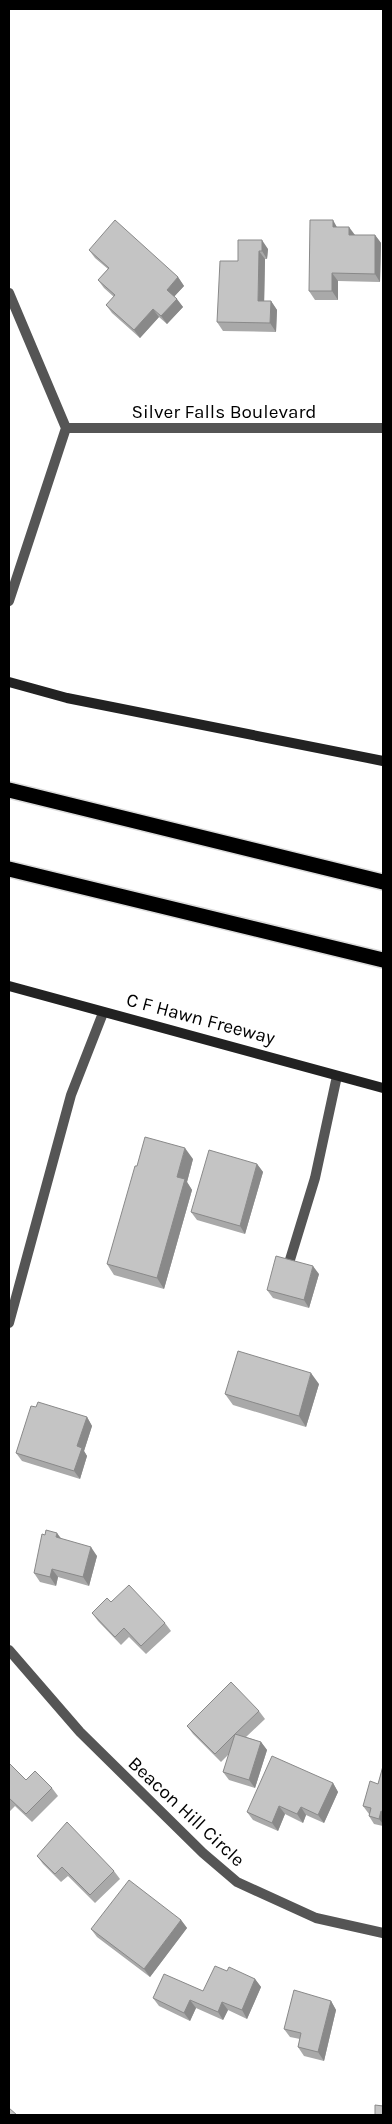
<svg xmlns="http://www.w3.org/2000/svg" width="392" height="2124" font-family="Karla,sans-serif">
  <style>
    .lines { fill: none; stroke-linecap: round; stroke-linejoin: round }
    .highway-casing { stroke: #dbdbdb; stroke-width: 18 }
    .lane { stroke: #555; stroke-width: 10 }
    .street { stroke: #555; stroke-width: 10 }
    .secondary { stroke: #222; stroke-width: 10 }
    .highway { stroke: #000; stroke-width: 15 }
    .wall { fill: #a9a9a9 }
    .shaded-wall { fill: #898989 }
    .building { fill: #c4c4c4; stroke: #898989 }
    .labels { text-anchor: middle; stroke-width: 4; stroke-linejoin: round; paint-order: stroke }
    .street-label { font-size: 19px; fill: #000; stroke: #fff }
  </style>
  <rect width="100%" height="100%" fill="#fff"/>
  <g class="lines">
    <g class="highway-casing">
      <path id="highway" d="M9 790 383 882
        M9 869 383 960"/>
    </g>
    <path class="lane" d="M289 1263 315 1178 337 1076"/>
    <path class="street" d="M9 293 66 428 9 601
      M66 428H383
      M9 1323 71 1095 103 1013
      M9 1650 80 1732 203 1853 237 1882 316 1918 383 1933"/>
    <path class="secondary" d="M9 682 67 698 383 761
      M9 986 383 1088"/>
    <use href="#highway" class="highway"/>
  </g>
  <path class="wall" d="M337 227 355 235H375L381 243 380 282 338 281V300H315L309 291Z
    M238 240 268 249 267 259H265L264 301H271L277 310 276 332 223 331 217 322 238 261Z
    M89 250 178 277 184 286 174 296 183 307 167 324 159 317 140 338 112 313 106 305 114 297 104 288 98 280 108 269 95 258Z
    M193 1159 187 1182 192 1190 164 1289 114 1275 107 1264 137 1166Z
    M257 1164 263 1172 245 1234 197 1220 191 1212Z
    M319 1274 309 1308 273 1298 267 1290Z
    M319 1384 306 1427 233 1405 225 1394Z
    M36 1407 87 1417 92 1426 84 1451 87 1456 80 1479 22 1461 16 1453Z
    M61 1539 97 1556 89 1586 58 1577 56 1586 40 1582 34 1573Z
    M111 1602 165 1623 171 1631 146 1654 129 1637 121 1645 98 1621 92 1613Z
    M259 1711 265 1719 246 1737 261 1742 267 1750 255 1788 229 1780 223 1772 229 1754 221 1762 193 1734 187 1726Z
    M9 1763 26 1780 52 1788 58 1796 32 1822 15 1806 9 1812Z
    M383 1766V1826L374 1824 369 1816V1814L363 1806 378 1784Z
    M333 1783 338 1792 324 1823 306 1815 303 1823 285 1814 278 1831 253 1820 247 1812Z
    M37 1856 114 1871 120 1879 95 1903 68 1876 61 1882 43 1864Z
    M181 1920 187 1928 150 1977 97 1937 91 1929Z
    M227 1971 255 1979 261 1987 247 2019 228 2010 223 2020 196 2008 190 2021 159 2006 153 1998 203 1991Z
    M331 2001 336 2010 324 2061 304 2056 298 2047 300 2039 290 2037 284 2029Z"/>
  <path class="shaded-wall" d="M333 220 338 229 333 227Z
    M349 227 355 235H349Z
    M375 235 381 243 380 282 375 274Z
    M262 240 268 249 267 259 262 251Z
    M259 251 265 259 264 310 258 301Z
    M332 273 338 281V300L332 291Z
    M178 277 184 286 173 298 167 290Z
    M177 299 183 307 167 324 161 316Z
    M271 301 277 310 276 332 270 323Z
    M153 309 159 317 140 338 134 330Z
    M185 1148 193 1159 187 1182 192 1190 164 1289 157 1278 177 1177Z
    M257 1164 263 1172 245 1234 240 1226Z
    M313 1266 319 1274 309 1308 304 1300Z
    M311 1373 319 1384 306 1427 299 1416Z
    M87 1417 92 1426 84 1451 87 1456 80 1479 74 1471 77 1446Z
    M57 1533 63 1541 56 1537Z
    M91 1547 97 1556 89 1586 83 1577Z
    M52 1569 58 1577 56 1586 50 1577Z
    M261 1742 267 1750 255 1788 249 1780Z
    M333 1783 338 1792 324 1823 318 1815Z
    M279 1806 285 1814 278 1831 272 1823Z
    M301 1807 306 1815 303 1823 297 1814Z
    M381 1811 383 1814V1824L379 1819Z
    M181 1920 187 1928 150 1977 144 1969Z
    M255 1979 261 1987 247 2019 242 2010Z
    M190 2000 196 2008 190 2021 184 2013Z
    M331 2001 336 2010 324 2061 318 2052Z
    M222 2002 228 2010 223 2020 218 2012Z"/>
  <path class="building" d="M115 220 178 277 167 290 177 299 161 316 153 309 134 330 106 305 115 295 98 280 109 268 89 250Z
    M310 220H333V227H349V235H375V274L332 273V291H309Z
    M238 240H262V251H259L258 301H271L270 323 217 322 220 261H238Z
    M145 1137 185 1148 177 1177 185 1179 157 1278 107 1264 135 1166H137Z
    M209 1150 257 1164 240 1226 191 1212Z
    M276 1256 313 1266 304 1300 267 1290Z
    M238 1351 311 1373 299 1416 225 1394Z
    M38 1402 87 1417 77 1446 82 1448 74 1471 16 1453 31 1406 36 1407Z
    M46 1530 57 1533 56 1537 91 1547 83 1577 52 1569 50 1577 34 1573 42 1534 45 1535Z
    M129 1585 165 1623 141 1646 124 1628 115 1637 92 1613 107 1598 111 1602Z
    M231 1682 259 1711 235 1734 261 1742 249 1780 223 1772 235 1734 215 1754 187 1726Z
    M272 1756 333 1783 318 1815 301 1807 297 1814 279 1806 272 1823 247 1812Z
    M9 1763 26 1780 35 1771 52 1788 26 1814 9 1798Z
    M383 1766V1812L381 1811 379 1819 369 1816 371 1808 363 1806 370 1781 378 1784Z
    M67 1822 114 1871 90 1895 62 1867 55 1874 37 1856Z
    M129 1880 181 1920 144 1969 91 1929Z
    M215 1966 227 1971 229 1967 255 1979 242 2010 222 2002 218 2012 190 2000 184 2013 153 1998 164 1974 203 1991Z
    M294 1990 331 2001 318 2052 298 2047 301 2033 284 2029Z
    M375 2105 383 2106V2115H375Z
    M9 2108 17 2115H9Z"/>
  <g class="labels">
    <g class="street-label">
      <text x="224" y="418">Silver Falls Boulevard</text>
      <text transform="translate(201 1018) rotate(15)" y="7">C F Hawn Freeway</text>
      <text transform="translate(187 1811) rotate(43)" y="7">Beacon Hill Circle</text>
    </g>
  </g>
  <rect width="392" height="2124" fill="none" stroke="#000000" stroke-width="20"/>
</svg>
